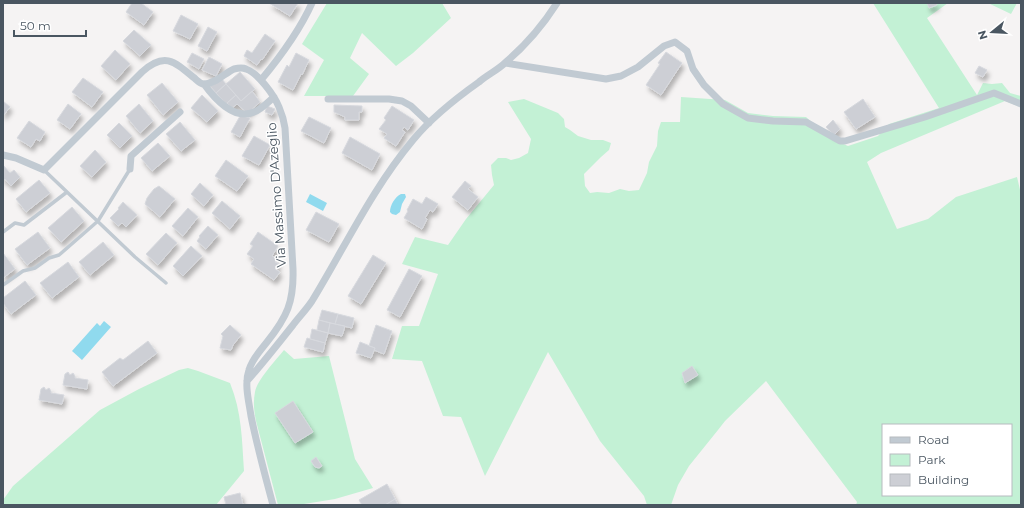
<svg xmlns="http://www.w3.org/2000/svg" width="1024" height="508" font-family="Montserrat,sans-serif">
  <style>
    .green { fill: #c3f1d5; fill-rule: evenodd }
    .water { fill: #90daee }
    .building { fill: #cdcfd5; stroke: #d7d9de; filter: url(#shadow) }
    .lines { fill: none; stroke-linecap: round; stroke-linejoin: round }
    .service { stroke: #c1cad2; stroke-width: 3.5 }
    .minor { stroke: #c1cad2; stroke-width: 7 }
    .labels { text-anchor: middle; stroke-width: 3; stroke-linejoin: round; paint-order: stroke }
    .street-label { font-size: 13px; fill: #4a5661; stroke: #fff }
  </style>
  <defs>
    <filter id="shadow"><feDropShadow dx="2.5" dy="4.5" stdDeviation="2" flood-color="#0004"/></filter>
  </defs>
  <rect width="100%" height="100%" fill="#f5f3f3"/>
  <path class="green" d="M327 3H442L451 18 413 53 396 66 362 33 350 58 369 74 353 96H304L324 60 302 44Z
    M873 3H948L927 18 977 95 983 83 992 84 1002 83 1010 93 1021 96V107L1005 101 881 153 867 162 897 229 928 219 956 197 1017 177 1021 194V505H856L857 502 766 381 725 421 718 430 689 466 678 485 671 505H647L644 496 600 441 548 352 485 476 461 417 443 416 422 361 392 359 402 326H419L438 274 402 264 415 237 448 245 466 219 494 185 492 175 491 165 498 158H506L511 160 519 158 528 153 531 139 508 102 524 99 558 113 564 119 565 127 570 130 578 136 591 140H603L611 143 609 150 601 157 584 174 585 186 590 193 597 192 609 193 620 189 629 191 639 190 647 173 649 162 657 146 658 131 661 122H680L681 97 725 100 748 113 773 116 806 117 829 138 848 146 878 136 889 124 939 108ZM883 425H1011V495H883Z
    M988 3H1017L1011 14Z
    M284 350 294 359 329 356 355 459 373 488 335 499 298 505H278L256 421C254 411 253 402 255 392 257 380 276 360 284 350Z
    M188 368 198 371 230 383C242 412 242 441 244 471L216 505H3V500L13 486 100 410 139 389 179 370Z"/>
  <path class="water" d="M310 194 327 203 323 211 306 202Z
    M401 194H405L406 197 402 204 400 212 396 215 392 214 390 212C390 205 395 197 401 194Z
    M104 321 111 327 82 360 72 351 97 323 100 326Z"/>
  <path class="building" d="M132 3H141L153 12 144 25 126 12Z
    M269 3H298L290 16Z
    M927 3H936L937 5 929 8Z
    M181 15 198 24 190 39 173 31Z
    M208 27 217 32 207 51 198 46Z
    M134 30 151 45 140 56 123 41Z
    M265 34 275 41 262 60 261 59 257 65 244 56 247 50 252 53Z
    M115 50 130 64 116 80 101 66Z
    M666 52 682 63 661 95 646 85 660 64 658 63Z
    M192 53 204 59 199 69 187 62Z
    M296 53 309 60 302 75 301 74 293 90 278 82 287 65 289 67Z
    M209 57 222 64 216 76 202 70Z
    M979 66 987 70 983 77 975 73Z
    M240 72 255 89 241 101 226 84Z
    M83 78 103 92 92 107 72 92Z
    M222 79 226 84 216 93 210 86Z
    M162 83 178 102 163 115 147 95Z
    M226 84 236 95 226 104 216 93Z
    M252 91 260 102 249 112H246L237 104 232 108 227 103 236 95 241 101Z
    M202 95 218 111 207 122 191 108Z
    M863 99 875 117 856 129 844 112Z
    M3 101 10 107 3 116Z
    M68 104 81 114 70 129 57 120Z
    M139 104 153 121 140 133 126 116Z
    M334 105 362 106V112H359V120H345V117L334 112Z
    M267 106 275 109 272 115 265 112Z
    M392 106 414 120 408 130 404 127 402 130 405 132 396 146 384 138 387 134 379 129 386 120 384 118Z
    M240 116 246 117 250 118 240 137 231 132Z
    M309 117 331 128 324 143 301 131Z
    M833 120 840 129 834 135 826 127Z
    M29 121 45 132 40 141 36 139 31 147 17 138Z
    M180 122 195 140 181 151 166 134Z
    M119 123 132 136 120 148 107 135Z
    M254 136 270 145 259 165 242 156Z
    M350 137 380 154 372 170 342 153Z
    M158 143 170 156 152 171 141 158Z
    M95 150 106 162 92 177 80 166Z
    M226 160 248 176 237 191 215 176Z
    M3 165 10 173 14 170 20 177 11 186 5 179 3 181Z
    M39 180 50 193 26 212 16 199Z
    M465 181 471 186 468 189 478 197 468 210 452 197Z
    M200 183 213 195 204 206 191 194Z
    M159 186 175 199 160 217 145 204 147 198 150 194 154 189Z
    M426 197 438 204 433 212 430 210 425 218 427 219 422 229 404 218 408 211 407 210 413 199 422 204Z
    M222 201 240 216 230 229 212 213Z
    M123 202 137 215 126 227 122 223 118 226 110 218 119 209 118 208Z
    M72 207 84 221 61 242 48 228Z
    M188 208 198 217 183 236 172 226Z
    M316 212 339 224 329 242 306 230Z
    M208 226 218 235 206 249 197 241 200 237 199 236Z
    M38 232 50 248 27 265 15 249Z
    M258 232 278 246 272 256 277 259 275 262 279 264 275 269 280 272 274 280 251 264 254 259 247 254 253 246 250 244Z
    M166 233 177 243 158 265 146 254Z
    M103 242 114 255 90 275 79 262Z
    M191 246 202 256 183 276 173 266Z
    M3 253 15 269 3 278Z
    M373 255 386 263 361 304 348 296Z
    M68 262 79 277 52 298 40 283Z
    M409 269 422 276 400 317 387 310Z
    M25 281 36 295 11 314 3 303V298Z
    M322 310 338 314 335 324 319 320Z
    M338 314 354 318 352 328 335 324Z
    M319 320 330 323 328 333 317 330Z
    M330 323 345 326 342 336 328 333Z
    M230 325 241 335 233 345 231 350 220 348 223 336 221 334Z
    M376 325 392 331 384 354 374 350 375 348 369 346Z
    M312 329 328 333 325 343 310 339Z
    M307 338 325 343 323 352 304 347Z
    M148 341 157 353 113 386 102 372 120 358 123 360Z
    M360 342 375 348 371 358 356 353Z
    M692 366 698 375 685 383 682 373Z
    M68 372 70 375 73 373 75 376V378L88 380 87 389 63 385 65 374Z
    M44 387 46 390 49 388 51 391V393L64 395 62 404 39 400 41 389Z
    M293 401 313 432 295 443 275 413Z
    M316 457 322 466 319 468 315 467 311 461Z
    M387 484 395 499 385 505H362L359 500Z
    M240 493 243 505H226L224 497Z
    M395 499 398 505H385Z"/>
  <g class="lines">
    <path class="service" d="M44 170 135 257 166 283
      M3 232 15 223 24 225 67 192
      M3 285 23 271 35 268 49 258 59 255 98 221 130 169"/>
    <path class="minor" d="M505 63 606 79 621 76 638 67 664 46 675 42 687 51 693 69 704 85 723 104 748 118 773 121 806 122 840 141H845L925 117 994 93 1021 104
      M261 80C281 56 299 32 312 3
      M204 84C214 98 234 121 254 112 262 109 268 102 274 97
      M328 99H389L402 101 411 106 429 123
      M3 155 16 158 44 170 142 72C164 52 174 61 193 77 196 79 199 83 203 84 214 85 225 73 234 69 238 68 242 67 246 69 258 73 274 95 279 107 282 114 284 121 285 128L293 269C294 302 287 317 267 342 260 351 252 359 249 370 244 384 249 402 251 416 257 446 265 475 273 505
      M130 169 131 156 180 112
      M247 381C263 363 278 344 293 325 299 317 306 310 312 301 345 247 372 189 413 140 432 117 455 99 479 82 487 75 498 70 506 62 526 45 543 25 557 3"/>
  </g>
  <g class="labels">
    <g class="street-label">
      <text transform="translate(276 195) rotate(-94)" y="5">Via Massimo D'Azeglio</text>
    </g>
  </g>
  <rect width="1024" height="508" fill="none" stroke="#4a5661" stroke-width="8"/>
  <rect x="882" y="424" width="130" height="72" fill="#ffffff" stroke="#b7bbc0"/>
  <rect x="890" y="437" width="20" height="6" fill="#c1cad2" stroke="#b7bbc0"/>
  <text x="918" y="444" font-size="12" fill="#4a5661">Road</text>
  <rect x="890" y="454" width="20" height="12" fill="#c3f1d5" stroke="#b7bbc0"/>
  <text x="918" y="464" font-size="12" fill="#4a5661">Park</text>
  <rect x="890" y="474" width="20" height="12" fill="#cdcfd5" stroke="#b7bbc0"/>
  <text x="918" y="484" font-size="12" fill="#4a5661">Building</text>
  <g transform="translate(992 32) rotate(252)" stroke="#ffffff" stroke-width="3" paint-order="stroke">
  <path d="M0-3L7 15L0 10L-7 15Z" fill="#4a5661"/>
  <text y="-6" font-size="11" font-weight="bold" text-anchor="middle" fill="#4a5661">N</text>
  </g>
  <path d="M14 30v6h72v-6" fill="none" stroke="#4a5661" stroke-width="2"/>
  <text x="20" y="30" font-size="12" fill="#4a5661" stroke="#ffffff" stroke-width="3" paint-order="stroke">50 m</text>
</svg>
